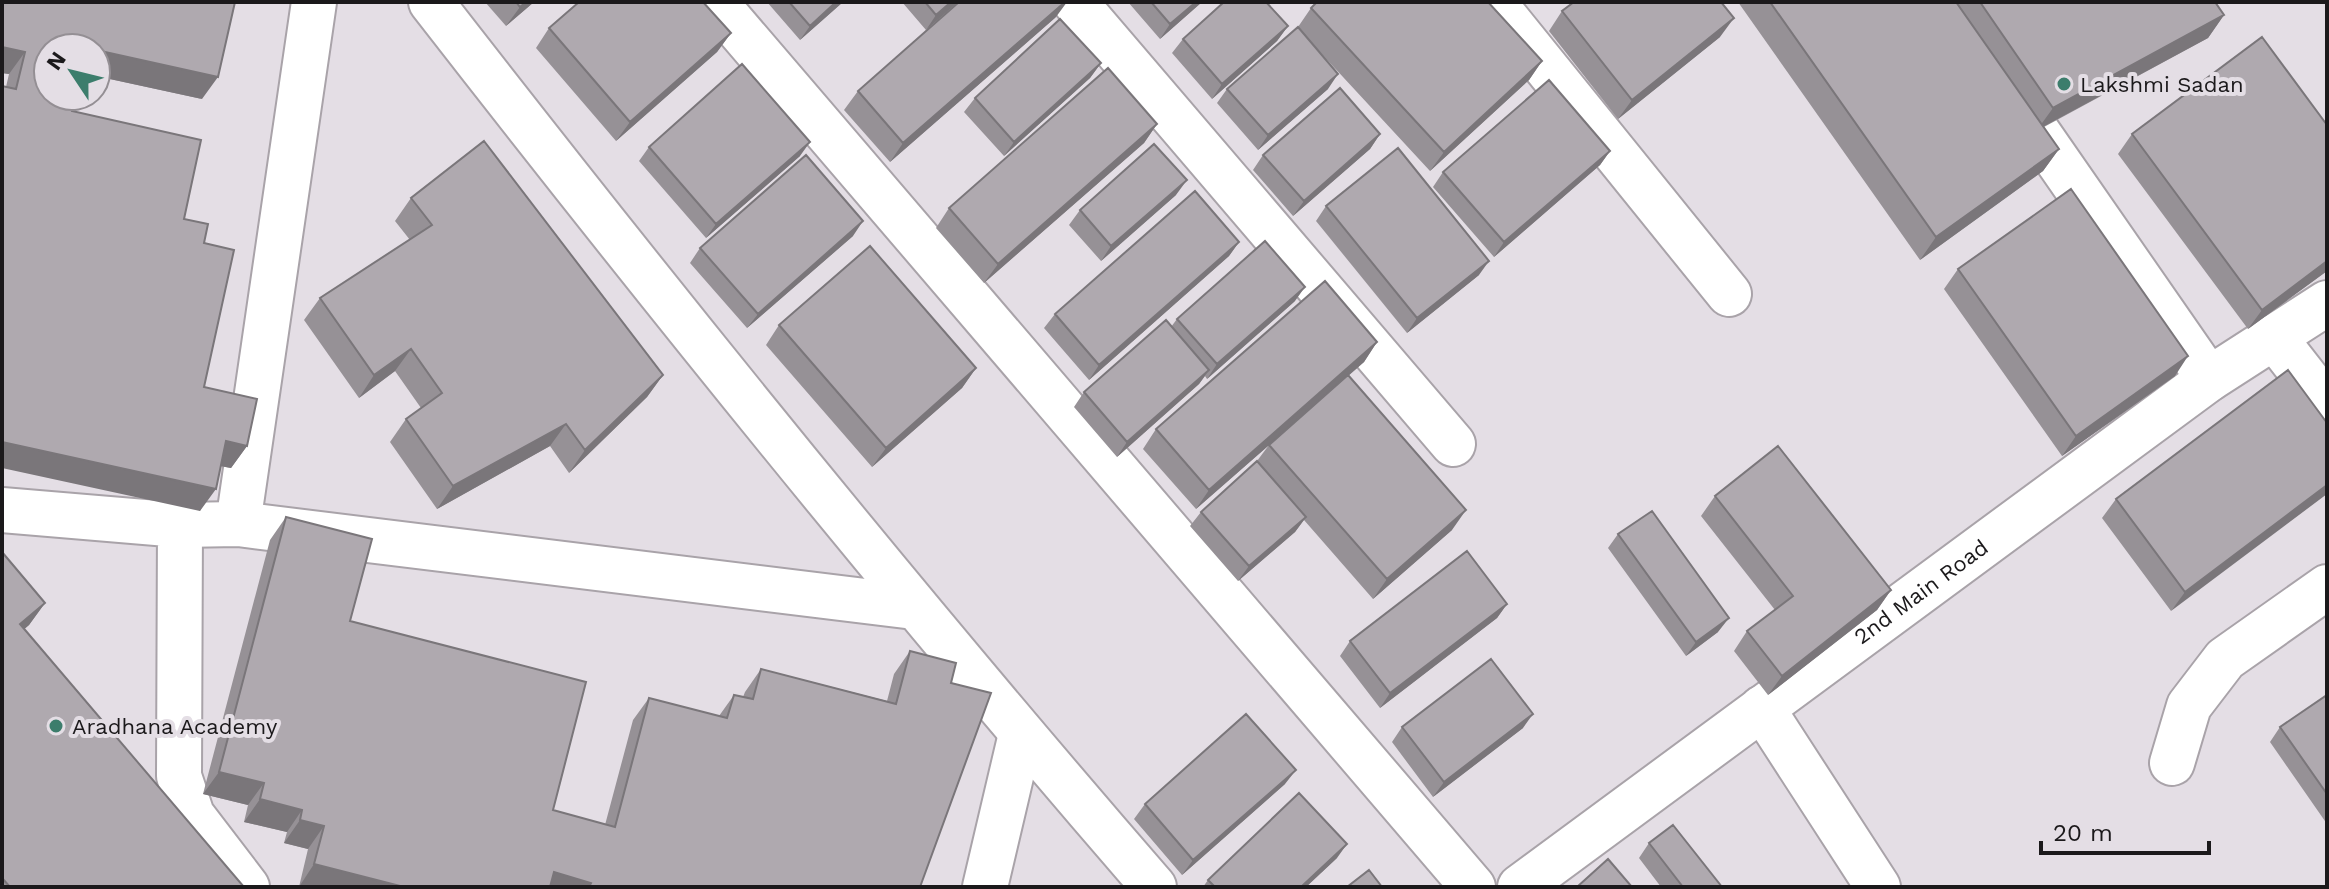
<svg xmlns="http://www.w3.org/2000/svg" width="2329" height="889" font-family="'Work Sans',sans-serif">
  <style>
    .lines { fill: none; stroke-linecap: round; stroke-linejoin: round }
    .minor-casing { stroke: #a9a3a9; stroke-width: 48 }
    .minor { stroke: #fff; stroke-width: 44 }
    .wall { fill: #969196 }
    .shaded-wall { fill: #7a767a }
    .building { fill: #afa9af; stroke: #7a767a; stroke-width: 2 }
    .poi-dot { fill: #3c7d6c; stroke: #e4dee5; stroke-width: 3 }
    .labels { text-anchor: middle; stroke-width: 8; stroke-linejoin: round; paint-order: stroke }
    .poi-label { font-size: 22px; fill: #1b191b; stroke: #e4dee5; text-anchor: start }
    .street-label { font-size: 22px; fill: #1b191b; stroke: #e4dee5 }
  </style>
  <rect width="100%" height="100%" fill="#e4dee5"/>
  <g class="lines">
    <g class="minor-casing">
      <g id="minor">
        <path d="M431 2C665 303 904 599 1154 887"/>
        <path d="M715 2 1473 887"/>
        <path d="M1075 2 1453 444"/>
        <path d="M1493 2 1729 294"/>
        <path d="M2021 108 2209 379"/>
        <path d="M2274 337 2327 405"/>
        <path d="M2 510 180 525 179 776 192 815 247 887"/>
        <path d="M238 524 314 2"/>
        <path d="M180 525 238 524 914 607"/>
        <path d="M1762 708 1878 887"/>
        <path d="M2172 763 2189 706 2225 659 2327 587"/>
        <path d="M985 887 1021 734"/>
        <path id="s1" d="M1520 887 2209 379 2327 303"/>
      </g>
    </g>
    <use href="#minor" class="minor"/>
  </g>
  <path class="wall" d="M2 2 202 99 96 76V48H48L72 111 184 219 204 243V387L247 446 231 468 220 466 200 511 6 87 9 74 2 73Z
    M485 2H534L506 26Z
    M767 2H843L800 40Z
    M902 2H958L926 30Z
    M1128 2H1202L1160 39Z
    M1738 2H2215L2224 15 2208 38 2044 127 2059 149 2043 171 1920 260Z
    M1311 8 1542 61 1529 80 1430 171 1306 37 1328 89 1258 150 1217 103 1227 89 1298 27Z
    M1562 11 1720 37 1618 119 1549 31Z
    M1056 17 890 162 844 110 858 91Z
    M1288 26 1277 41 1212 99 1172 53 1183 39Z
    M549 28 731 33 717 52 616 141 536 48Z
    M1101 63 1090 78 1004 156 964 112 975 98Z
    M1157 124 1144 143 984 283 936 228 949 208Z
    M2327 125V271L2248 329 2118 154 2132 134Z
    M1380 134 1370 149 1293 216 1253 170 1263 155Z
    M649 147 800 156 706 238 639 161Z
    M1610 151 1600 165 1494 257 1433 187 1443 172Z
    M1176 195 1101 261 1069 225 1080 210Z
    M411 198 663 375 647 397 569 473 550 446 437 509 390 442 406 419 421 408 395 371 359 398 304 320 320 298 410 240 395 221Z
    M1326 206 1479 275 1407 333 1316 221Z
    M853 236 747 328 690 263 700 248Z
    M1239 242 1229 256 1089 380 1044 328 1055 314Z
    M1958 269 2175 376 2062 456 1944 289Z
    M1295 301 1207 379 1205 376 1199 384 1117 457 1074 407 1084 392 1171 327 1177 319Z
    M779 325 976 368 962 388 872 467 766 345Z
    M1377 342 1364 362 1196 509 1143 449 1156 429Z
    M2327 423 2171 611 2102 518 2116 499Z
    M1269 445 1452 530 1373 599 1304 520 1295 532 1238 581 1190 526 1201 512 1257 461Z
    M1715 496 1891 590 1877 610 1768 695 1734 651 1747 631 1775 610 1701 516Z
    M286 517 350 621 553 810 605 825 633 720 649 698 719 716 734 695 743 697 745 692 761 669 887 701 894 674 910 651 951 683 920 887H299L308 849 284 843 287 832 244 822 248 805 203 794 270 540Z
    M1618 534 1718 632 1686 656 1608 548Z
    M2 552 45 603 29 625 24 629 244 887H2Z
    M1507 604 1497 618 1380 708 1340 656 1350 641Z
    M2327 695V824L2270 742 2280 727Z
    M1402 727 1523 728 1433 797 1392 742Z
    M1285 784 1182 875 1134 819 1145 804Z
    M1649 843 1722 887H1661L1639 858Z
    M1337 858 1306 887H1203L1208 880Z"/>
  <path class="shaded-wall" d="M526 2H534L506 26 520 7Z
    M836 2H843L800 40 810 26Z
    M951 2H958L926 30 936 15Z
    M1065 2H1067L1056 17 890 162 903 143Z
    M1196 2H1202L1160 39 1170 24Z
    M2224 15 2208 38 2037 130 2053 108Z
    M1734 18 1720 37 1618 119 1632 100Z
    M1288 26 1277 41 1212 99 1222 84Z
    M731 33 717 52 616 141 630 122Z
    M2 47 25 52 9 74 2 73Z
    M96 50 218 77 202 99 96 76Z
    M1542 61 1529 80 1430 171 1444 152Z
    M1101 63 1090 78 1004 156 1014 142Z
    M1338 74 1328 89 1258 150 1268 135Z
    M1157 124 1144 143 984 283 998 264Z
    M1380 134 1370 149 1293 216 1304 201Z
    M810 142 800 156 706 238 716 224Z
    M2059 149 2043 171 1920 260 1936 237Z
    M1610 151 1600 165 1494 257 1504 242Z
    M1187 180 1176 195 1101 261 1111 246Z
    M863 221 853 236 747 328 758 314Z
    M1239 242 1229 256 1089 380 1099 365Z
    M1489 261 1479 275 1407 333 1417 318Z
    M2327 261V271L2248 329 2262 310Z
    M1305 287 1295 301 1207 379 1217 364Z
    M1377 342 1364 362 1196 509 1209 490Z
    M411 349 395 371 359 398 374 375Z
    M2188 356 2175 376 2062 456 2076 436Z
    M976 368 962 388 872 467 886 448Z
    M1209 370 1199 384 1117 457 1127 442Z
    M663 375 647 397 569 473 585 450Z
    M566 424 550 446 437 509 453 486Z
    M226 441 247 446 231 468 210 464Z
    M2 442 216 489 200 511 2 468Z
    M2327 485V494L2171 611 2185 592Z
    M1466 510 1452 530 1373 599 1387 579Z
    M1306 517 1295 532 1238 581 1249 566Z
    M1891 590 1877 610 1768 695 1782 676Z
    M45 603 29 625 4 647 20 624Z
    M1507 604 1497 618 1380 708 1390 693Z
    M1729 618 1718 632 1686 656 1696 642Z
    M1533 714 1523 728 1433 797 1444 782Z
    M1296 770 1285 784 1182 875 1193 860Z
    M219 772 264 783 248 805 203 794Z
    M260 799 302 810 287 832 244 822Z
    M300 820 324 826 308 849 284 843Z
    M1347 844 1337 858 1306 887H1301Z
    M314 864 404 887H299Z
    M554 872 591 883 588 887H543Z"/>
  <path class="building" d="M2 2H235L218 77 96 50V48H48V96H75L72 111 201 140 184 219 208 224 204 243 234 250 204 387 257 399 247 446 226 441 216 489 2 442V86L16 89 25 52 2 47Z
    M516 2H526L520 7Z
    M579 2H703L731 33 630 122 549 28Z
    M789 2H836L810 26Z
    M925 2H951L936 15Z
    M959 2H1065L903 143 858 91Z
    M1151 2H1196L1170 24Z
    M1224 2H1266L1288 26 1222 84 1183 39Z
    M1317 2H1488L1542 61 1444 152 1311 8Z
    M1574 2H1721L1734 18 1632 100 1562 11Z
    M1770 2H1956L2059 149 1936 237Z
    M1980 2H2215L2224 15 2053 108Z
    M1060 19 1101 63 1014 142 975 98Z
    M1298 27 1338 74 1268 135 1227 89Z
    M2262 37 2327 125V261L2262 310 2132 134Z
    M742 64 810 142 716 224 649 147Z
    M1108 68 1157 124 998 264 949 208Z
    M1549 80 1610 151 1504 242 1443 172Z
    M1340 88 1380 134 1304 201 1263 155Z
    M484 141 663 375 585 450 566 424 453 486 406 419 442 393 411 349 374 375 320 298 432 225 411 198Z
    M1154 144 1187 180 1111 246 1080 210Z
    M1398 148 1489 261 1417 318 1326 206Z
    M806 155 863 221 758 314 700 248Z
    M2071 189 2188 356 2076 436 1958 269Z
    M1195 191 1239 242 1099 365 1055 314Z
    M1265 241 1305 287 1217 364 1177 319Z
    M870 246 976 368 886 448 779 325Z
    M1325 281 1377 342 1209 490 1156 429Z
    M1166 320 1209 370 1127 442 1084 392Z
    M2288 370 2327 423V485L2185 592 2116 499Z
    M1348 375 1466 510 1387 579 1269 445Z
    M1778 446 1891 590 1782 676 1747 631 1793 596 1715 496Z
    M1257 461 1306 517 1249 566 1201 512Z
    M1652 511 1729 618 1696 642 1618 534Z
    M286 517 372 539 350 621 586 682 553 810 615 827 649 698 727 718 734 695 753 699 761 669 896 704 910 651 956 663 951 683 991 693 920 887H589L591 883 554 872 550 887H404L314 864 324 826 300 820 302 810 260 799 264 783 219 772Z
    M1467 551 1507 604 1390 693 1350 641Z
    M2 552 45 603 20 624 244 887H10L2 878Z
    M1491 659 1533 714 1444 782 1402 727Z
    M2327 695V794L2280 727Z
    M1246 714 1296 770 1193 860 1145 804Z
    M1299 793 1347 844 1301 887H1215L1208 880Z
    M1673 825 1722 887H1683L1649 843Z
    M1608 859 1632 887H1577Z
    M1369 870 1382 887H1347Z"/>
  <g class="poi-dot">
    <circle cx="2064" cy="84" r="8"/>
    <circle cx="56" cy="726" r="8"/>
  </g>
  <g class="labels">
    <g class="poi-label">
      <text x="2080" y="92">Lakshmi Sadan</text>
      <text x="72" y="734">Aradhana Academy</text>
    </g>
    <g class="street-label">
      <text dy="8" stroke="none"><textPath href="#s1" startOffset="498">2nd Main Road</textPath></text>
    </g>
  </g>
  <rect width="2329" height="889" fill="none" stroke="#1b191b" stroke-width="8"/>
  <g transform="translate(72 72) rotate(305)"><circle r="38" fill="#e4dee5" stroke="#948f94" stroke-width="2"/>
  <path d="M0-6L14 30L0 20L-14 30Z" fill="#3c7d6c"/>
  <text y="-12" font-size="22" font-weight="bold" text-anchor="middle" fill="#1b191b">N</text>
  </g>
  <path d="M2041 841v12h168v-12" fill="none" stroke="#1b191b" stroke-width="4"/>
  <text x="2053" y="841" font-size="24" fill="#1b191b" stroke="#e4dee5" stroke-width="6" paint-order="stroke">20 m</text>
</svg>
